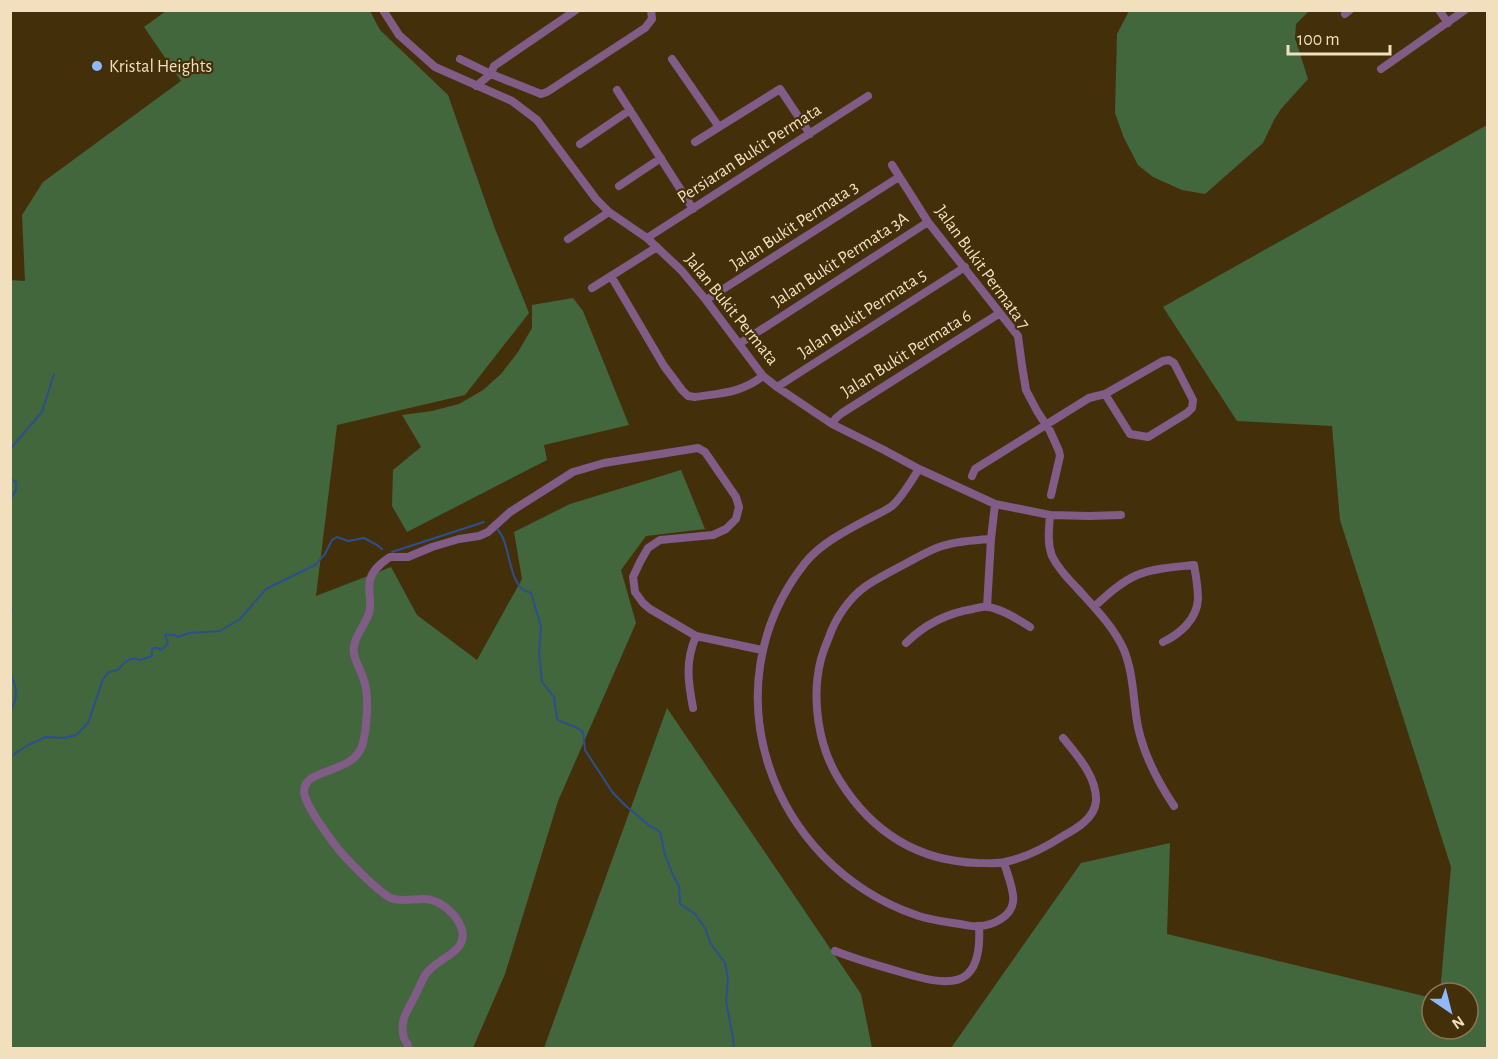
<svg xmlns="http://www.w3.org/2000/svg" width="1498" height="1059" font-family="'Alegreya Sans',sans-serif">
  <style>
    .green { fill: #42673c }
    .lines { fill: none; stroke-linecap: round; stroke-linejoin: round }
    .stream { stroke: #2c4f8f; stroke-width: 2 }
    .street { stroke: #805c87; stroke-width: 8 }
    .poi-dot { fill: #90b8fd; stroke: #43300b; stroke-width: 2 }
    .labels { text-anchor: middle; stroke-width: 4.5; stroke-linejoin: round; paint-order: stroke }
    .poi-label { font-size: 18px; fill: #f2dfbe; stroke: #43300b; text-anchor: start }
    .street-label { font-size: 18px; fill: #f2dfbe; stroke: #43300b }
  </style>
  <rect width="100%" height="100%" fill="#43300b"/>
  <path class="green" d="M166 11H370L380 30 448 95 495 229 529 313 465 395 337 425 316 596 391 567 417 615 477 660 522 579 514 532 570 504 681 470 705 529 646 536 621 570 636 623 558 801 505 974 473 1048H11L10 280 25 281 22 215 43 182 181 81 144 27Z
    M1129 11H1309L1296 24 1295 38 1308 79 1281 109 1274 120 1263 143 1205 194 1182 190 1153 177 1138 165 1124 138 1115 113 1117 34Z
    M1487 125V1048H951L1081 863 1170 843 1167 934 1432 998V1029H1468V993H1440L1451 867 1340 520 1332 426 1237 421 1163 307Z
    M573 298 583 311 629 425 544 445 547 460 407 532 392 506 393 470 421 447 402 415 432 411 459 404 483 390 501 374 518 352 532 328V305Z
    M667 708 861 994 872 1048H544Z"/>
  <g class="lines">
    <path class="stream" d="M10 449 42 412 54 374
      M10 468V469
      M10 478 16 482V490L10 500
      M498 530C510 544 508 575 522 589 525 591 528 592 531 593L541 626 539 654 542 682 554 697 557 719C565 725 576 725 583 732L585 750 613 793 626 806 651 827 656 829 660 832 665 855 673 875 679 886 680 904 695 914 705 928 711 944 725 963 728 978 726 1001 733 1038 734 1048
      M392 552 484 522
      M10 607 12 610 10 613
      M10 673C18 688 18 698 10 712
      M10 757 28 745 46 737 64 738 76 735 88 723 103 679 109 672 118 670C123 663 131 655 140 660L152 656V650L154 648H158L161 650 165 647 168 643 165 635H174L178 637 189 633 220 631 240 619 266 589 315 565 325 554 332 540 337 537 348 541 364 538 377 545 382 549"/>
    <path class="street" d="M383 10 399 35 435 67 512 101 537 120 596 199 609 212 647 238 681 270 706 300 763 376 777 387 832 424 884 450 919 469 995 504 1050 515 1089 516 1121 515
      M1439 10 1448 23
      M1345 14 1350 10
      M460 59 491 74 541 94 547 92 645 28 652 19 651 10
      M672 59 719 127
      M1381 69 1465 10
      M476 86 491 74 494 66 576 10
      M617 90 693 209
      M695 142 780 89 810 134
      M580 144 630 110
      M892 165 928 222 1018 336 1022 366 1026 390 1037 411 1050 431 1059 451 1060 456 1051 495
      M619 186 661 158
      M647 238 868 96
      M568 239 609 212
      M611 276 664 366 682 390 688 396 695 397C722 393 741 393 763 376
      M592 288 657 247
      M706 300 899 177
      M739 344 928 222
      M777 387 965 267
      M832 424 836 418 842 413 1000 313
      M919 469C911 481 903 496 892 506 885 511 876 515 868 519 846 531 821 543 805 563 707 687 770 864 916 915 930 920 945 922 960 924 966 925 973 927 978 926 992 926 1011 917 1013 902 1015 892 1007 873 1004 863
      M972 476 975 469 1089 398 1105 394 1163 361 1169 360 1174 363 1193 400 1192 408 1187 413 1148 437 1130 434 1105 394
      M1050 515C1049 529 1047 543 1052 556 1058 568 1068 579 1077 588 1094 607 1114 627 1124 650 1134 675 1133 701 1138 727 1144 755 1158 782 1174 806
      M991 539C974 540 958 541 942 546 929 550 917 558 905 564 892 571 878 578 866 586 849 598 835 619 829 637 826 644 823 652 821 659 811 698 818 747 840 781 872 832 917 861 978 863 987 863 997 864 1005 862 1025 858 1046 847 1063 836 1076 829 1095 818 1096 801 1097 777 1077 755 1063 738
      M987 607 991 539 995 504
      M1094 607C1107 595 1121 582 1137 575 1155 568 1175 567 1194 565 1196 576 1198 587 1198 599 1197 619 1180 634 1163 642
      M906 643C924 625 948 613 973 609 977 608 983 606 987 607 1001 608 1019 620 1030 627
      M693 708C688 681 685 662 696 636
      M835 951C855 959 876 965 897 971 946 986 983 994 979 926
      M408 1048C407 1040 409 1048 405 1040 402 1035 402 1024 404 1018 407 1010 412 1002 416 994 419 987 422 980 426 974 436 958 471 952 461 927 455 912 438 898 422 899 412 899 401 902 391 898 378 892 345 858 335 845 327 834 304 804 304 791 304 767 355 775 363 743 367 726 369 701 365 684 363 674 356 664 354 654 351 640 365 626 369 613 373 601 366 588 371 577 374 568 383 562 390 557H408L432 547 459 539 479 536 488 532 510 512 573 472 604 463 698 448 705 452 736 497 739 507 736 519 726 529 713 535 660 540 648 548 640 562 633 577 635 592 643 603 650 609 696 636 762 650"/>
  </g>
  <circle class="poi-dot" cx="97" cy="66" r="6"/>
  <g class="labels">
    <g class="poi-label">
      <text x="109" y="72">Kristal Heights</text>
    </g>
    <g class="street-label">
      <text transform="translate(749 153) rotate(-33)" y="6">Persiaran Bukit Permata</text>
      <text transform="translate(794 225) rotate(-33)" y="6">Jalan Bukit Permata 3</text>
      <text transform="translate(840 259) rotate(-33)" y="6">Jalan Bukit Permata 3A</text>
      <text transform="translate(983 267) rotate(54)" y="6">Jalan Bukit Permata 7</text>
      <text transform="translate(732 309) rotate(51)" y="6">Jalan Bukit Permata</text>
      <text transform="translate(862 313) rotate(-33)" y="6">Jalan Bukit Permata 5</text>
      <text transform="translate(906 353) rotate(-32)" y="6">Jalan Bukit Permata 6</text>
    </g>
  </g>
  <rect width="1498" height="1059" fill="none" stroke="#f2dfbe" stroke-width="24"/>
  <g transform="translate(1450 1011) rotate(145)"><circle r="28" fill="#43300b" stroke="#897653" stroke-width="1.5"/>
  <path d="M0-4.5L10 22L0 15L-10 22Z" fill="#90b8fd"/>
  <text y="-9" font-size="16" font-weight="bold" text-anchor="middle" fill="#f2dfbe">N</text>
  </g>
  <path d="M1288 45v9h102v-9" fill="none" stroke="#f2dfbe" stroke-width="3"/>
  <text x="1297" y="45" font-size="18" fill="#f2dfbe" stroke="#43300b" stroke-width="4.5" paint-order="stroke">100 m</text>
</svg>
